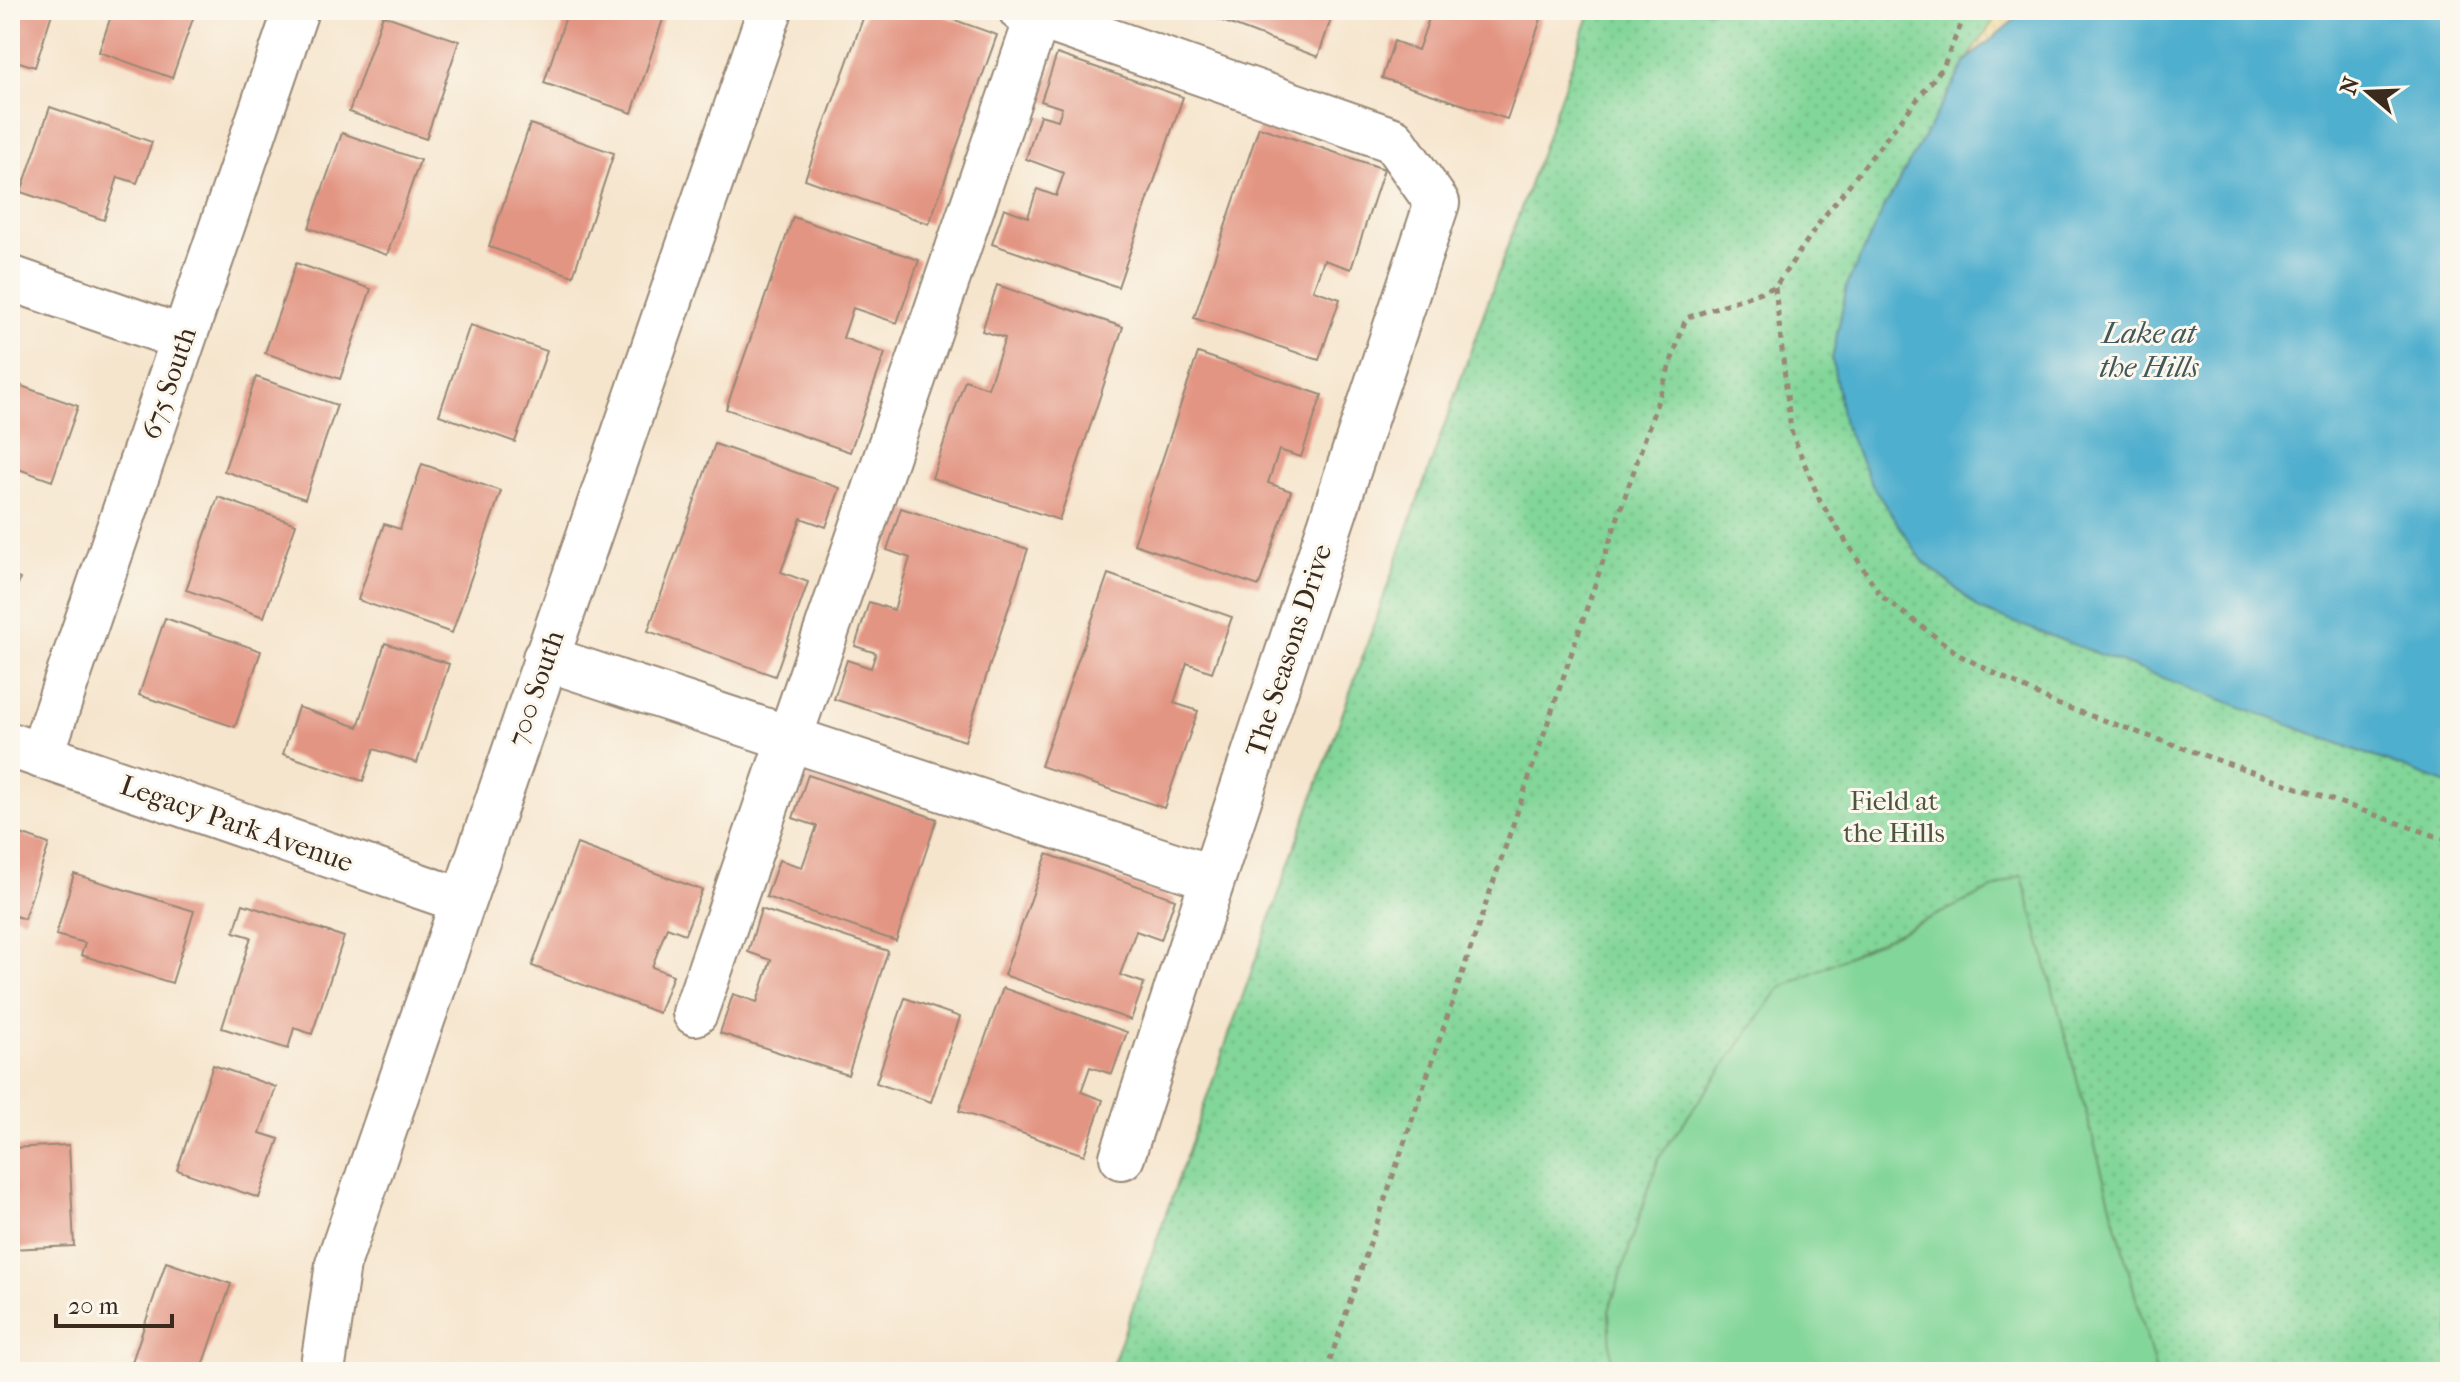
<svg xmlns="http://www.w3.org/2000/svg" width="2460" height="1382" font-family="'IM FELL French Canon',serif">
  <style>
    .green { fill: url(#green-dots); stroke: #5e805c; stroke-width: 2 }
    .sand { fill: url(#sand-dots); stroke: #94825e; stroke-width: 2 }
    .pitch { fill: #82d699; stroke: #5e805c; stroke-width: 2 }
    .water { fill: #50afce; stroke: #466c76; stroke-width: 2 }
    .building { fill: #e39583 }
    .lines { fill: none; stroke-linecap: round; stroke-linejoin: round }
    .minor-casing { stroke: #988876; stroke-width: 48 }
    .path { stroke: #988876; stroke-width: 5; stroke-dasharray: 6 6; stroke-linecap: butt }
    .minor { stroke: #fff; stroke-width: 44 }
    .labels { text-anchor: middle; stroke-width: 6; stroke-linejoin: round; paint-order: stroke }
    .street-label { font-size: 28px; fill: #3b2a1e; stroke: #fbf7ec }
    .park-label { font-size: 28px; fill: #4d553d; stroke: #fbf7ec }
    .water-label { font-size: 30px; font-style: italic; fill: #42595c; stroke: #fbf7ec }
  </style>
  <defs>
    <pattern id="green-dots" width="8" height="8" patternUnits="userSpaceOnUse" patternTransform="scale(2)"><rect width="8" height="8" fill="#82d699"/><path d="M2 2h.1M6 6h.1" fill="none" stroke="#71b883" stroke-width="1.8" stroke-linecap="round"/></pattern>
    <pattern id="sand-dots" width="8" height="8" patternUnits="userSpaceOnUse" patternTransform="scale(2)"><rect width="8" height="8" fill="#eeda9e"/><path d="M2 2h.1M6 6h.1" fill="none" stroke="#cdbb88" stroke-width="1.8" stroke-linecap="round"/></pattern>
  </defs>
  <rect width="100%" height="100%" fill="#fbf7ec"/>
  <filter id="ink" filterUnits="userSpaceOnUse"><feTurbulence type="fractalNoise" baseFrequency=".0125" numOctaves="2"/><feDisplacementMap in="SourceGraphic" scale="16" xChannelSelector="R" yChannelSelector="G"/><feConvolveMatrix kernelMatrix="1 2 1 2 8 2 1 2 1" color-interpolation-filters="sRGB"/></filter>
  <filter id="wash" filterUnits="userSpaceOnUse"><feTurbulence type="fractalNoise" baseFrequency=".006" numOctaves="4" result="noise"/><feDisplacementMap in="SourceGraphic" scale="32" xChannelSelector="R" yChannelSelector="G"/><feGaussianBlur stdDeviation="1.8" result="paint"/><feColorMatrix in="noise" values="0 0 0 0 0 0 0 0 0 0 0 0 0 0 0 0 0 1.4 0 .05"/><feComposite in="paint" operator="in"/></filter>
  <g filter="url(#wash)">
    <rect width="100%" height="100%" fill="#f6e5cd"/>
    <path class="green" d="M1591 10H2450V1372H1110Z"/>
    <path class="sand" d="M2001 10H2026L1967 60Z"/>
    <path class="pitch" d="M2022 875 2156 1372H1612L1609 1311 1659 1157 1780 988Z"/>
    <path class="water" d="M2026 10H2450V785L1981 610 1922 560 1873 487 1844 425 1832 359 1847 285 1884 208 1967 60Z"/>
    <g id="blocks">
      <path class="building" d="M10 10H53L35 67 10 59Z
        M113 10H196L172 78 99 52Z
        M568 10H666L632 113 544 83Z
        M866 10H927L997 35 929 224 805 179Z
        M1193 10H1309L1331 19 1318 57Z
        M1432 10H1544L1507 119 1382 78 1394 41 1418 50Z
        M383 15 459 41 426 139 349 112Z
        M1057 54 1183 97 1118 287 992 244 1004 208 1028 217 1037 189 1056 196 1064 173 1026 159 1040 115 1058 120 1062 108 1041 101Z
        M50 107 152 142 137 183 118 177 104 220 21 192Z
        M530 124 614 153 573 276 489 247Z
        M1259 127 1384 169 1351 269 1324 260 1313 290 1340 299 1319 360 1194 318Z
        M342 133 420 160 387 255 309 228Z
        M793 217 919 260 897 323 853 308 843 338 885 353 850 452 726 409Z
        M296 263 371 289 340 379 265 353Z
        M997 285 1123 327 1059 520 932 478 965 380 988 388 1005 338 982 331Z
        M470 325 547 351 515 442 439 415Z
        M1198 353 1322 395 1301 457 1279 450 1268 483 1291 491 1259 586 1134 544Z
        M256 377 337 405 305 499 224 471Z
        M10 382 78 406 52 481 10 466Z
        M715 444 840 488 826 527 801 518 781 572 808 582 775 676 648 631Z
        M422 464 501 491 452 633 358 600 384 524 400 529Z
        M218 497 296 524 264 617 186 590Z
        M901 508 1028 549 965 741 834 699 847 660 871 668 876 653 855 646 869 602 894 610 910 558 887 550Z
        M1108 574 1232 617 1212 672 1187 663 1174 703 1198 711 1164 808 1041 766Z
        M10 575 20 579 10 604Z
        M165 618 261 651 235 727 139 695Z
        M385 643 449 664 417 763 374 749 363 781 283 754 298 707 358 727Z
        M808 775 937 819 896 941 766 897 779 860 802 867 817 826 793 818Z
        M10 830 49 844 24 919 10 914Z
        M577 844 702 890 685 934 667 927 652 967 673 975 659 1013 532 966Z
        M1047 854 1175 899 1161 940 1136 931 1120 975 1144 983 1131 1020 1004 975Z
        M74 874 194 911 172 983 81 955 85 943 56 935Z
        M243 904 344 937 312 1034 294 1028 288 1049 222 1028 251 937 234 932Z
        M761 909 888 951 848 1075 720 1033 733 994 757 1002 771 960 748 952Z
        M1003 988 1127 1032 1112 1074 1090 1067 1081 1092 1103 1100 1084 1155 959 1111Z
        M905 998 960 1017 931 1102 876 1083Z
        M213 1065 276 1087 260 1133 279 1139 259 1198 177 1170Z
        M69 1145 74 1246 10 1249V1148Z
        M166 1262 231 1284 201 1372H159L132 1362Z"/>
    </g>
  </g>
  <g filter="url(#ink)">
    <use href="#blocks" fill-opacity="0" stroke="#988876" stroke-width="2"/>
    <g class="lines">
      <g class="minor-casing">
        <path id="minor" d="M10 278 183 338
          M545 658 1213 878 1437 203 1393 140 1021 10
          M10 745 463 901
          M41 756 296 10
          M695 1013 1040 10
          M1122 1157 1213 878
          M322 1372 338 1264 770 10"/>
      </g>
      <path class="path" d="M1775 287 1791 431 1820 501 1881 596 1961 656 2054 703 2450 841
        M1326 1372 1686 318 1775 287 1822 219 1943 67 1967 10"/>
      <use href="#minor" class="minor"/>
    </g>
  </g>
  <g class="labels">
    <g class="street-label">
      <text transform="translate(168 383) rotate(-71)" y="10">675 South</text>
      <text transform="translate(1288 650) rotate(-72)" y="10">The Seasons Drive</text>
      <text transform="translate(535 688) rotate(-71)" y="10">700 South</text>
      <text transform="translate(237 823) rotate(19)" y="10">Legacy Park Avenue</text>
    </g>
    <g class="park-label">
      <text x="1894" y="810">Field at<tspan x="1894" dy="32">the Hills</tspan></text>
    </g>
    <g class="water-label">
      <text x="2149" y="343">Lake at<tspan x="2149" dy="34">the Hills</tspan></text>
    </g>
  </g>
  <rect width="2460" height="1382" fill="none" stroke="#fbf7ec" stroke-width="40"/>
  <g transform="translate(2368 92) rotate(289)" stroke="#fbf7ec" stroke-width="6" paint-order="stroke">
  <path d="M0-6L14 30L0 20L-14 30Z" fill="#3b2a1e"/>
  <text y="-12" font-size="22" font-weight="bold" text-anchor="middle" fill="#3b2a1e">N</text>
  </g>
  <path d="M56 1314v12h116v-12" fill="none" stroke="#3b2a1e" stroke-width="4"/>
  <text x="68" y="1314" font-size="24" fill="#3b2a1e" stroke="#fbf7ec" stroke-width="6" paint-order="stroke">20 m</text>
</svg>
